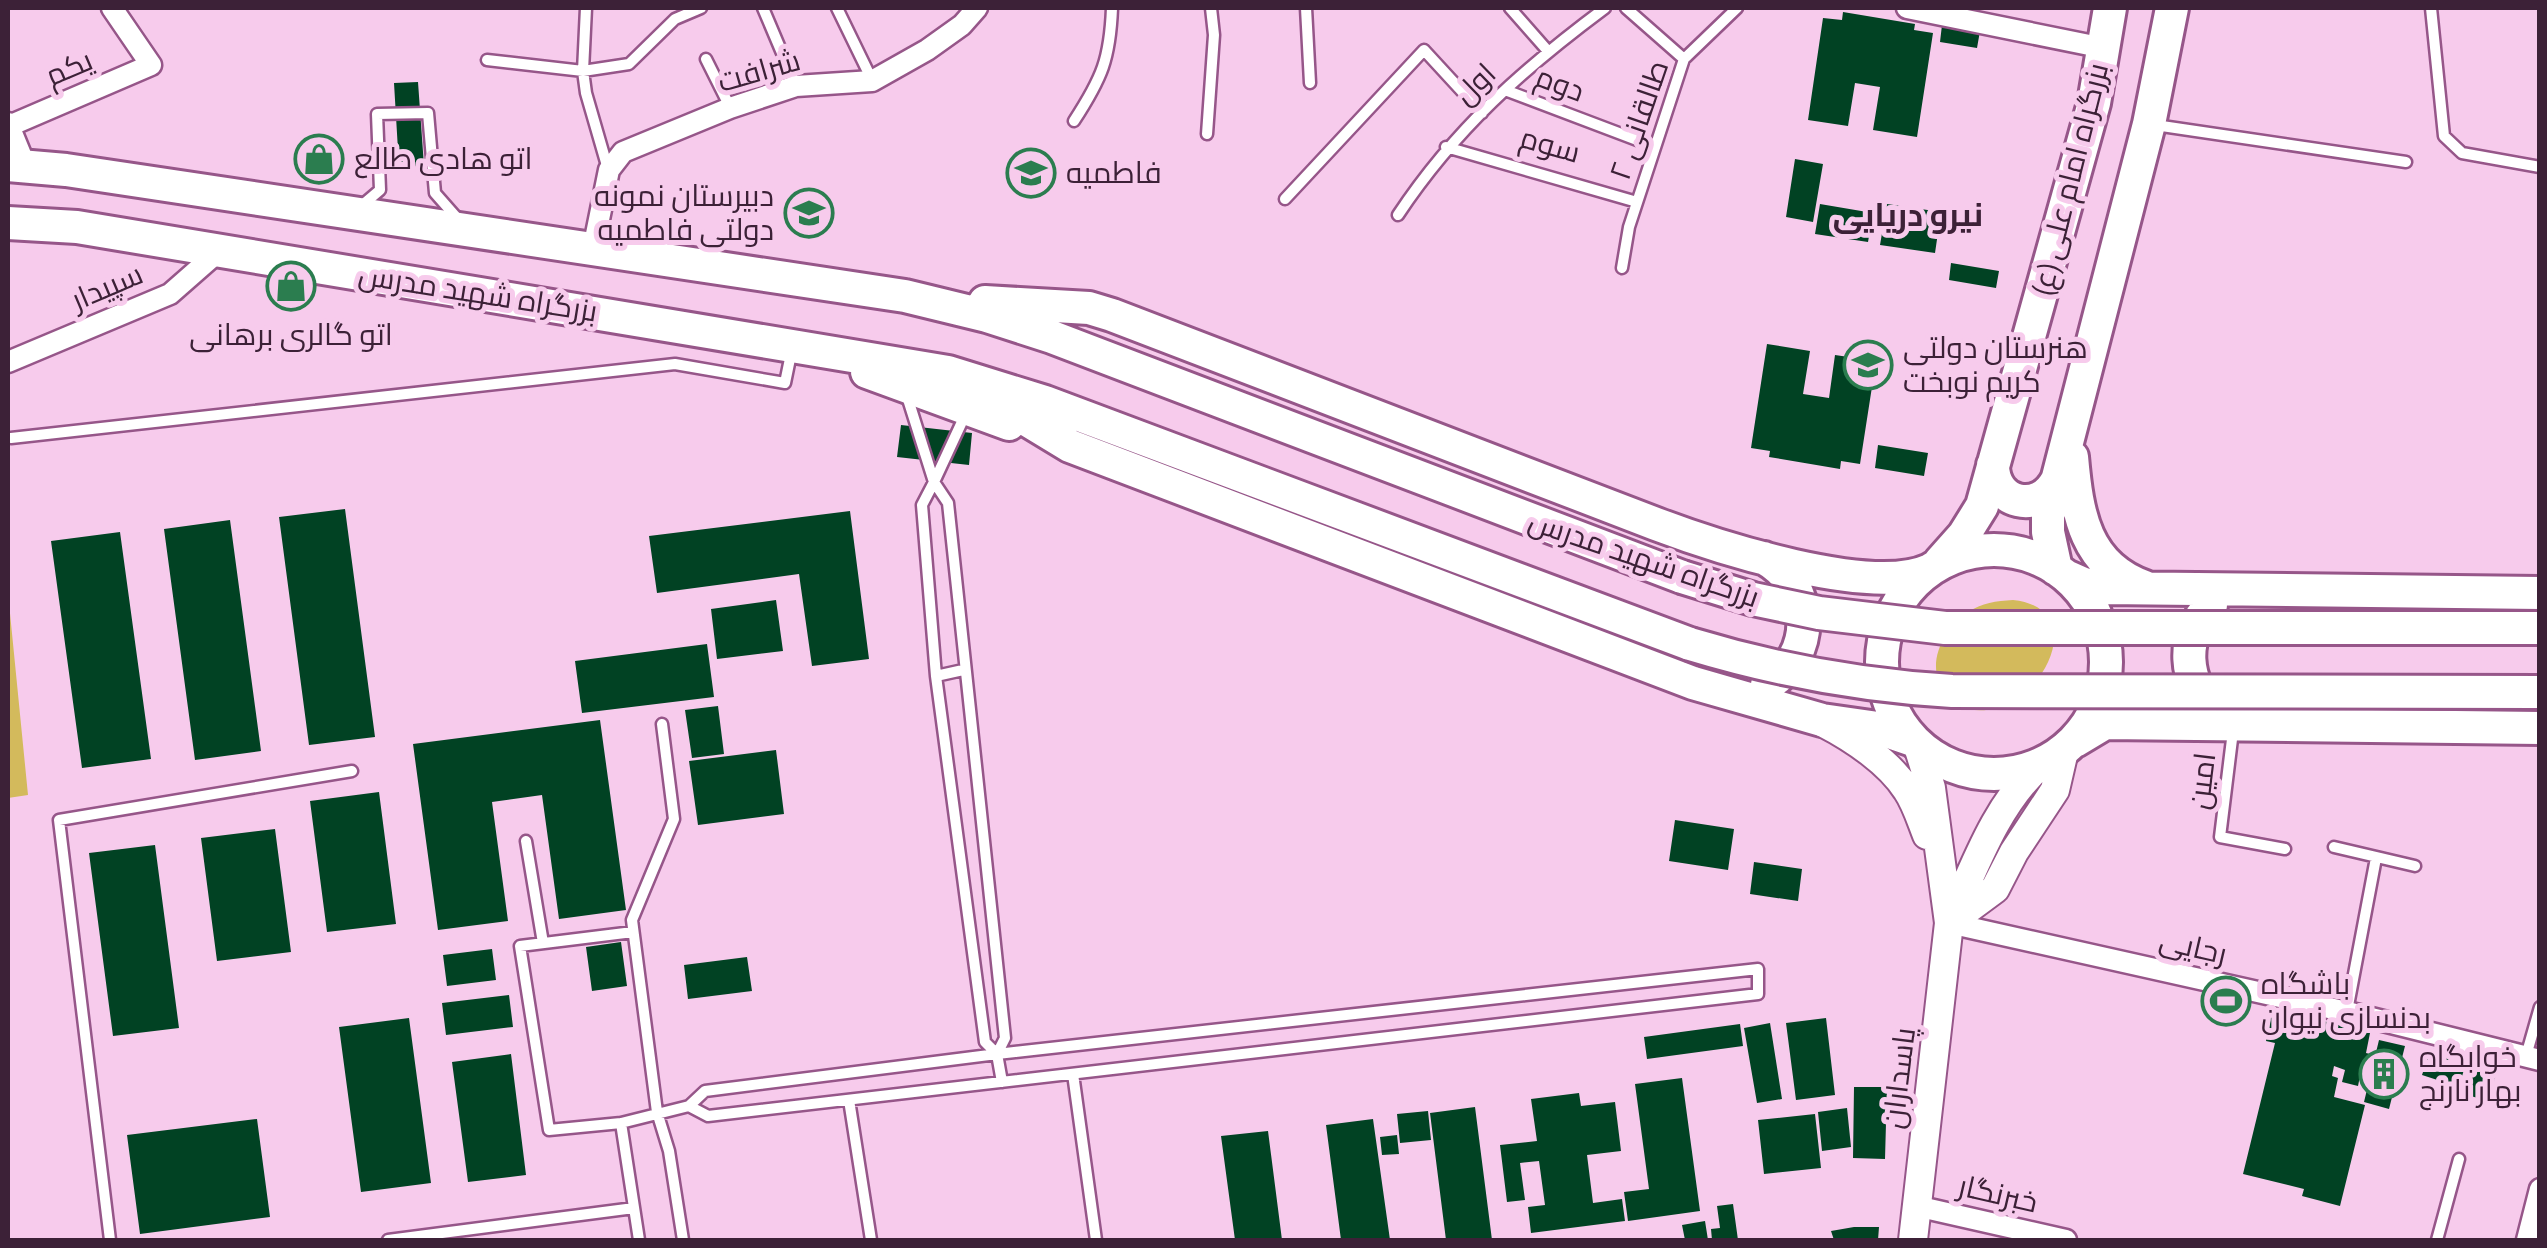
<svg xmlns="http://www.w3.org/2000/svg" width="2547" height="1248" font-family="'PT Sans Narrow',Cairo,sans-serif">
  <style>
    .green { fill: #d3ba5c }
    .building { fill: #014223 }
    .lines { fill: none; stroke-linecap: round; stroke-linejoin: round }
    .service-casing { stroke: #965689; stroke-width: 15 }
    .minor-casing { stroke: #965689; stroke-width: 25 }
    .secondary-casing { stroke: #965689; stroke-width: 32 }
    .trunk-casing { stroke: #965689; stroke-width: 38 }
    .service { stroke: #fff; stroke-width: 10 }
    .minor { stroke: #fff; stroke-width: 20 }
    .secondary { stroke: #fff; stroke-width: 28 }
    .trunk { stroke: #fff; stroke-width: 32 }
    .trunk-bridge-casing { stroke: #965689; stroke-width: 38; stroke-linecap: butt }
    .trunk-bridge { stroke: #fff; stroke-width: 32 }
    .labels { text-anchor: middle; stroke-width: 10; stroke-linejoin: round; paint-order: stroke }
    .street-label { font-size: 30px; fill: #3c2137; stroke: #f7cbec }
    .poi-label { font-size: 30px; fill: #3c2137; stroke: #f7cbec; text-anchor: start }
    .neighbourhood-label { font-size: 32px; font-weight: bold; fill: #3c2137; stroke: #f7cbec }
  </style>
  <rect width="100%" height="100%" fill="#f7cbec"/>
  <path class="green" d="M8 593 28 795 8 798Z
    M2013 600C2098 609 2035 723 1969 709 1958 707 1953 700 1945 691 1924 667 1943 628 1968 612 1982 603 1996 601 2013 600Z"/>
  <path class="building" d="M1843 12 1915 24 1914 30 1933 33 1917 137 1873 130 1880 87 1855 83 1848 126 1808 120 1823 18 1842 20Z
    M1942 25 1980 31 1977 48 1940 42Z
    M418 82 424 166 399 167 394 83Z
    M1795 159 1823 164 1813 222 1786 217Z
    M1820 204 1873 213 1868 242 1815 234Z
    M1887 204 1941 212 1935 253 1880 245Z
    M1951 263 1999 271 1996 288 1949 280Z
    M1767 344 1810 351 1803 394 1829 398 1835 355 1876 361 1860 464 1841 461 1840 469 1769 457 1770 451 1751 448Z
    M901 425 972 433 969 465 897 457Z
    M1878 445 1928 453 1924 476 1875 468Z
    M345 509 375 737 309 745 279 517Z
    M850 511 869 659 812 666 799 574 657 593 649 536Z
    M230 520 261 751 195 760 164 529Z
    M120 532 151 759 82 768 51 541Z
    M776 600 783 651 717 659 711 609Z
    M707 644 714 697 582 713 575 661Z
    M718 706 724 754 692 758 685 710Z
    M600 720 626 910 559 919 542 795 492 802 508 921 438 930 413 744Z
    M776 750 784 814 698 825 689 761Z
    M379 792 396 924 327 932 310 801Z
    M1675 820 1734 829 1728 870 1669 861Z
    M275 829 291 952 217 961 201 838Z
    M155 845 179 1028 113 1036 89 853Z
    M1754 862 1802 869 1798 901 1750 894Z
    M621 942 627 986 592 991 586 947Z
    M492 949 496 980 447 986 443 955Z
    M747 957 752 991 688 999 684 965Z
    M509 995 513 1027 446 1035 442 1003Z
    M2273 1008 2370 1033 2366 1053 2374 1055 2370 1073 2361 1071 2358 1086 2342 1082 2345 1070 2334 1066 2332 1076 2338 1078 2334 1097 2365 1105 2340 1206 2302 1196 2304 1189 2243 1174 2275 1043 2266 1041Z
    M409 1018 431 1183 361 1192 339 1027Z
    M1826 1018 1835 1095 1796 1100 1786 1023Z
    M1770 1023 1782 1099 1757 1103 1744 1028Z
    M1740 1024 1743 1046 1647 1059 1644 1037Z
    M2379 1040 2405 1046 2389 1109 2364 1102Z
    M2431 1048 2467 1059 2459 1087 2422 1075Z
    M511 1054 526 1175 468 1182 452 1062Z
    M2472 1059 2498 1067 2489 1101 2463 1094Z
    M1682 1078 1700 1211 1628 1221 1624 1192 1649 1189 1635 1084Z
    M1854 1087H1887L1885 1159 1853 1158Z
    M1579 1093 1581 1106 1615 1102 1621 1151 1587 1155 1593 1203 1622 1199 1625 1221 1531 1233 1528 1207 1545 1205 1539 1161 1520 1163 1525 1200 1507 1202 1500 1145 1537 1141 1531 1099Z
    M1475 1107 1492 1240H1446L1430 1113Z
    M1847 1108 1851 1147 1822 1151 1818 1112Z
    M1428 1111 1431 1140 1400 1143 1397 1114Z
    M1815 1114 1821 1168 1764 1174 1758 1120Z
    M257 1119 270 1217 140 1234 127 1135Z
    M1373 1119 1390 1240H1341L1326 1125Z
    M1268 1131 1282 1240H1235L1221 1136Z
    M1397 1135 1399 1154 1382 1155 1380 1137Z
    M1733 1204 1738 1240H1712L1711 1229 1720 1228 1717 1206Z
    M1705 1221 1708 1240H1685L1682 1225Z
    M1854 1227H1879L1878 1240H1834L1831 1231Z"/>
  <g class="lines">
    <g class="service-casing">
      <path id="service" d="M586 8 583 71 586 93 608 169
        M763 8 796 86
        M837 8 872 80
        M1306 8 1310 83
        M1510 8 1547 50
        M1626 8 1684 59
        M2431 8 2444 136 2462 153 2540 167
        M706 59 730 107
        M487 60 583 71 629 64 675 19 701 8
        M1505 90 1653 146
        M1074 121C1102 78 1110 59 1112 8
        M2155 125 2406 162
        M1207 134 1214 35 1211 8
        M1446 147 1637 202
        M1285 199 1424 50 1482 113
        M360 207 380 190 377 114 428 113 435 193 457 218
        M1398 215C1455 129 1523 69 1605 8
        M1622 268 1629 227 1684 59 1737 8
        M907 396 934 482 967 411
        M11 438 675 364 785 383 792 349
        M934 482 948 503 1005 1038 997 1054 985 1042 936 676 922 505Z
        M936 676 963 670
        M662 724 674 819 632 920 657 1112 669 1151 683 1240
        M2233 731 2220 837 2285 849
        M526 841 543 943
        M2334 847 2415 866
        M633 932 520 946 549 1130 621 1123 689 1106
        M1758 969V994L708 1116 689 1106 705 1091 997 1054Z
        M2347 1011 2376 858
        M997 1054 1002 1082
        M2526 1056 2540 1007
        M1073 1074 1096 1240
        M849 1100 871 1240
        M621 1123 639 1240
        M110 1240 59 820 352 771
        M388 1240 634 1208
        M2437 1240 2459 1159"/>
    </g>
    <g class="minor-casing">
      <path id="minor" d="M1907 8 2104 48
        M8 123 26 167
        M9 126 151 65 112 8
        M593 249 609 170 623 152 730 108 796 86 872 81 927 50 962 25 977 8
        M8 362 170 294 219 251
        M1949 923 2347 1012 2540 1060
        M1916 1206 2066 1240
        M2527 1240 2540 1189"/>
    </g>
    <g class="secondary-casing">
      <path id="secondary" d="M1824 723C1853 738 1889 762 1907 790 1916 803 1921 820 1927 835
        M1950 921C1974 868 1996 804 2041 764
        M1949 923 1995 889 2014 852 2055 790 2064 751
        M1913 1240 1949 923 1931 788 1917 743"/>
    </g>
    <g class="trunk-casing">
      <path id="trunk" d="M8 165 66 170 905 296 987 316 1052 337 1682 577
        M8 223 77 227 948 372 1045 402 1690 644
        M985 302 1089 308 1112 315 1656 524C1717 547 1871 597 1930 570
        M867 372 1009 424
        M986 395 1070 446 1693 683 1822 720 1878 728 1913 740
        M2072 457C2077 514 2085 566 2145 587
        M1993 465C1993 504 2039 515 2057 480
        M1882 662a112 112 0 1 1 224 0a112 112 0 1 1-224 0Z
        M1764 558C1815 586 1817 655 1767 685
        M1940 562 1964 535 1982 506 2094 103 2110 8
        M2056 569 2048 532V516L2149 124 2172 8
        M2066 576 2084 584 2105 588 2540 593
        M2211 605C2180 637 2183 682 2215 712
        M2075 741 2105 723 2540 728"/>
    </g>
    <use href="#service" class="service"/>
    <use href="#minor" class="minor"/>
    <use href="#secondary" class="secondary"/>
    <use href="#trunk" class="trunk"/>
    <g class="trunk-bridge-casing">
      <path id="trunk-bridge" d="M1682 577 1753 599 1819 613 1945 628H2540
        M1690 644C1776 670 1862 686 1952 691L2540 692"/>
    </g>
    <use href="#trunk-bridge" class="trunk-bridge"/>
  </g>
  <defs>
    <g id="shop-ring" transform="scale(2.5)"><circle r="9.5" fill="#f7cbec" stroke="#2b7d4f" stroke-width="1.5"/><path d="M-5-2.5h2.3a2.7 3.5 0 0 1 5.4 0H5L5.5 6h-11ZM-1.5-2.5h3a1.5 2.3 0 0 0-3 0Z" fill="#2b7d4f"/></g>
    <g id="school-ring" transform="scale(2.5)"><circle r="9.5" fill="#f7cbec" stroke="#2b7d4f" stroke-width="1.5"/><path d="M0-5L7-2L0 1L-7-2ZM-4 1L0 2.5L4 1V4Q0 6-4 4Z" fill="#2b7d4f"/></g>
    <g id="stadium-ring" transform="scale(2.5)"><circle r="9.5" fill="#f7cbec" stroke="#2b7d4f" stroke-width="1.5"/><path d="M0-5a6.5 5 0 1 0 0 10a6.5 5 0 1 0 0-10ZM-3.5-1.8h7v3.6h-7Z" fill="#2b7d4f"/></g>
    <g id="building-ring" transform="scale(2.5)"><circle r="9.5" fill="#f7cbec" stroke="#2b7d4f" stroke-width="1.5"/><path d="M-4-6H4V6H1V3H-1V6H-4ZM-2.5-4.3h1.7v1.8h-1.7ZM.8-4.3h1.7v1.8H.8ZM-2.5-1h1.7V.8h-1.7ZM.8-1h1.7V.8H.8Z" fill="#2b7d4f"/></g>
  </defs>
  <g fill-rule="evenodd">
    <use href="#shop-ring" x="319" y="159"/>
    <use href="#school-ring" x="1031" y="173"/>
    <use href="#school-ring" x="809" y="213"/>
    <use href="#shop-ring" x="291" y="286"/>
    <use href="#school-ring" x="1868" y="365"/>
    <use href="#stadium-ring" x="2226" y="1001"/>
    <use href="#building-ring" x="2384" y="1074"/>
  </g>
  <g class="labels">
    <g class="street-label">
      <text transform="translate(69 68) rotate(-23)" y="10">یکم</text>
      <text transform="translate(759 71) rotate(-16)" y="10">شرافت</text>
      <text transform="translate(1475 84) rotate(-44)" y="10">اول</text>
      <text transform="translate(1560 84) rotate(21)" y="10">دوم</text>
      <text transform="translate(1639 120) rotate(-71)" y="10">طالقانی ۲</text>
      <text transform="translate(1550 145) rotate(16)" y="10">سوم</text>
      <text transform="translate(2070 179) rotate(-76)" y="10">بزرگراه امام علی (ع)</text>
      <text transform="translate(107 287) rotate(-23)" y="10">سپیدار</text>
      <text transform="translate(478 293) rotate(9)" y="10">بزرگراه شهید مدرس</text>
      <text transform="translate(1644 559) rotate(19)" y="10">بزرگراه شهید مدرس</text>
      <text transform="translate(2202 781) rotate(-83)" y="10">امین</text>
      <text transform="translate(2193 947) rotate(13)" y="10">رجایی</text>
      <text transform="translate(1899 1078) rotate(-83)" y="10">پاسداران</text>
      <text transform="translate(1998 1194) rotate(13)" y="10">خبرنگار</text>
    </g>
    <g class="poi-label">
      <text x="354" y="169">اتو هادی طالع</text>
      <text x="1066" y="183">فاطمیه</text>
      <text x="774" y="206" text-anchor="end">دبیرستان نمونه<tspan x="774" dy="34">دولتی فاطمیه</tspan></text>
      <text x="291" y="345" text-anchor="middle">اتو گالری برهانی</text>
      <text x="1903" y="358">هنرستان دولتی<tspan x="1903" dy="34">کریم نوبخت</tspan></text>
      <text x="2261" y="994">باشگاه<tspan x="2261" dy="34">بدنسازی نیوان</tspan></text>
      <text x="2419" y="1067">خوابگاه<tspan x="2419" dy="34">بهار نارنج</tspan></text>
    </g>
    <g class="neighbourhood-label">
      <text x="1908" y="226">نیرو دریایی</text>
    </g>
  </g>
  <rect width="2547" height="1248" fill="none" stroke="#3c2137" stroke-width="20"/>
</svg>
